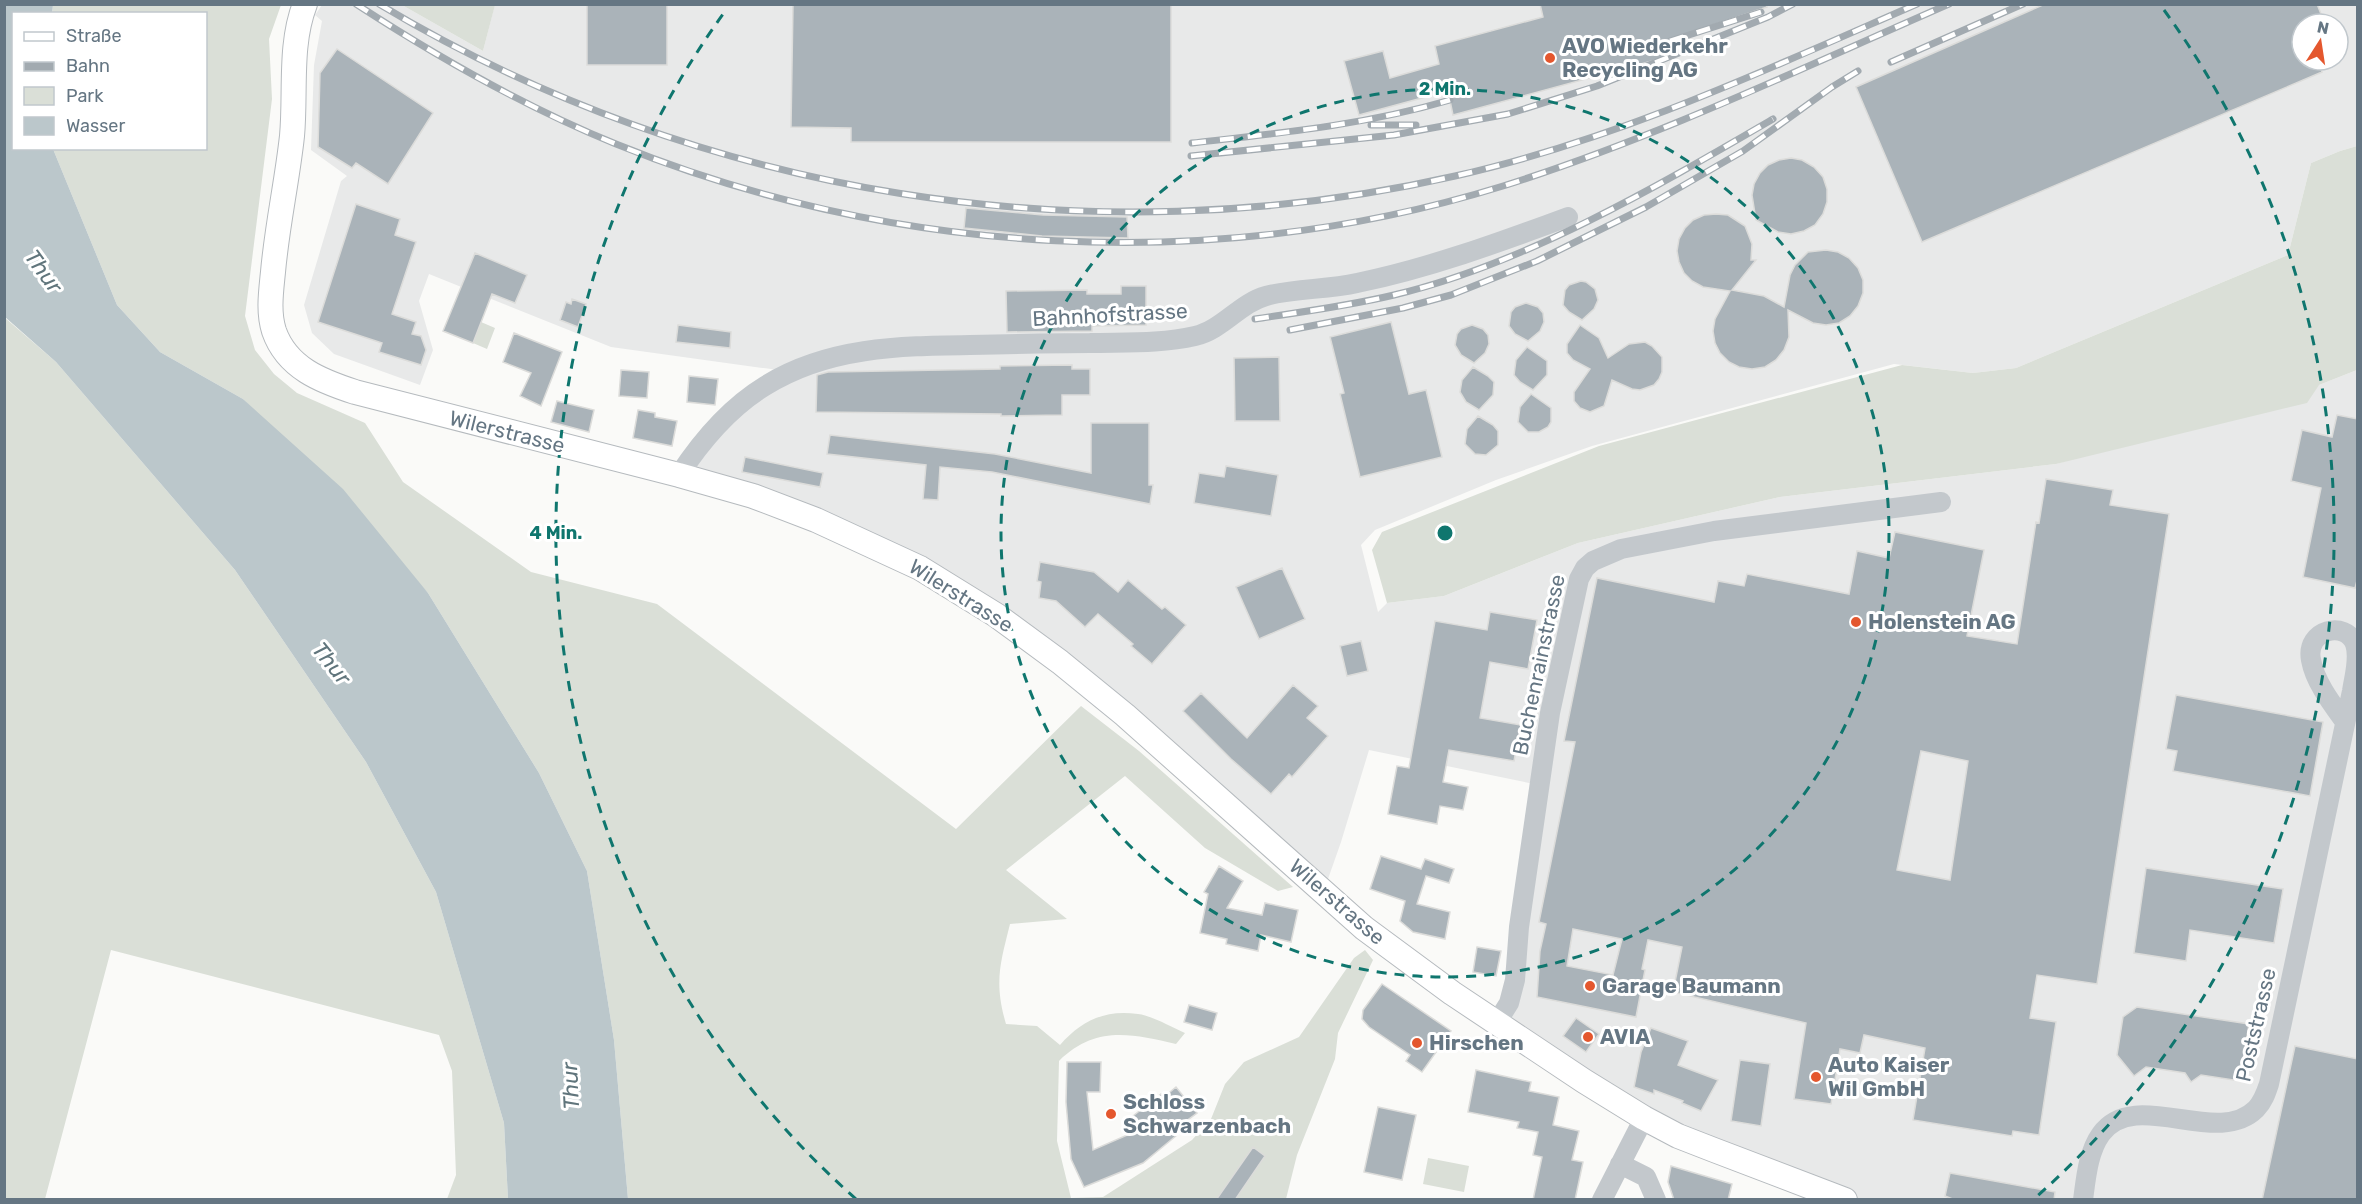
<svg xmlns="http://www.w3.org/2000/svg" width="2362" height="1204" font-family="Rubik,sans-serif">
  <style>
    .built { fill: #e8e9e9; fill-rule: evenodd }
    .green { fill: #dadfd7 }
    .water { fill: #bbc7cb }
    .building { fill: #aab3b9; stroke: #dcdcda; stroke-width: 1.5; fill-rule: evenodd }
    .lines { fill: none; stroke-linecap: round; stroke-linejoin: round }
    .major-casing { stroke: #b5babe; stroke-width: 26 }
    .minor { stroke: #c3c8cc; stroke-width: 20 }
    .major { stroke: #fff; stroke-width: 24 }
    .rail-casing { stroke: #a2aab0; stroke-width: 7 }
    .rail { stroke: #fff; stroke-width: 4.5; stroke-dasharray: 14; stroke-linecap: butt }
    .ring { fill: none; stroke: #0f766e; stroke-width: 3; stroke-dasharray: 10 8 }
    .poi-dot { fill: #e4572e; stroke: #fff; stroke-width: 2 }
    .labels { text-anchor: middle; stroke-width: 6; stroke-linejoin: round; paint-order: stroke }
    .poi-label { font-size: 21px; font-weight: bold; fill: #657683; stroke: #fff; text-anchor: start }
    .street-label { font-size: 21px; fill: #657683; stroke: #fff }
    .water-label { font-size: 22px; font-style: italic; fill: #60757c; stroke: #fff }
    .centre { fill: #0f766e; stroke: #fff; stroke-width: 3 }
    .ring-label { font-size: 18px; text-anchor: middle; font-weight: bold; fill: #0f766e; stroke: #fff; stroke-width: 6; stroke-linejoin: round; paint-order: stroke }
  </style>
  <rect width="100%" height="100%" fill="#fafaf8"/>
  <path class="built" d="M495 4 2357 5V146L2340 151 2311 163 2288 255 2016 368 1973 373 1894 364 1592 446 1496 480 1375 530 1361 545 1378 612 1387 603 1444 596 1578 543 1780 497 2056 464 2319 385 2357 370V1199H1845L1678 1136 1503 1013 1539 785 1369 750 1341 842 1328 879 1320 887 1125 715 920 569 679 475 699 445 792 372 611 347 429 274 419 301 433 350 420 385 334 354 312 333 304 305 341 181 347 176 311 150 314 65 322 21 315 15 322 5H402L483 51ZM2302 24H2338V60H2302Z"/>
  <path class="green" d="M53 4 281 5 269 39 272 99 245 316 255 350 274 374 297 393 365 423 403 482 531 572 657 604 956 829 1081 706 1139 751 1293 887 1278 891 1205 848 1125 776 1006 870 1067 919 1010 924C1000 964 994 983 1006 1024L1037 1026 1060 1045C1081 1021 1105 1009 1138 1014 1153 1016 1171 1027 1185 1033L1176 1044C1131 1034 1096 1025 1059 1061L1057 1141 1071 1198 1103 1197 1192 1140 1211 1119 1225 1084 1244 1062 1299 1037 1354 958 1365 950 1373 960 1338 1033 1335 1059 1297 1155 1286 1199H628L614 1040 587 871 539 773 428 593 243 399 160 352 117 305 53 149 206 148V14H52Z
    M402 5H495L483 51Z
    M2357 146V370L2319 385 2307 403 2056 464 1780 497 1578 543 1444 596 1387 603 1372 550 1382 532 1599 446 1902 365 1973 373 2016 368 2288 255 2311 163 2340 151Z
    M4 317 56 362 235 570 366 762 436 892 504 1123 508 1199H447L456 1175 452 1071 439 1035 111 950 45 1199H5Z
    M481 322 495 328 487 349 473 343Z
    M1428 1158 1469 1166 1464 1192 1423 1184Z"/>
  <path class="water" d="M5 4 53 5 52 13 14 14V148L53 149 117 305 160 352 243 399 343 489 428 593 539 773 587 871 614 1040 628 1199H508L504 1123 436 892 366 762 235 570 56 362 5 317Z"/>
  <path class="building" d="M587 4H667V65H587Z
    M793 4H1171V142H851V128L791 127Z
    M1540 4H1766L1767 7 1669 40 1674 55 1453 115 1448 91 1359 115 1344 61 1383 51 1390 78 1439 64 1435 46 1543 17Z
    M2045 4H2317L2325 24H2302V60H2317L2322 72 1922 242 1856 87Z
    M337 49 433 113 388 184 356 163 352 168 318 147 320 73Z
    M1791 158 1802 160 1814 167 1823 177 1827 189V202L1823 214 1815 225 1804 231 1791 234 1778 232 1756 220 1752 195 1754 184 1760 173 1768 165 1779 160Z
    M356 204 400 219 395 235 416 242 392 314 416 322 412 334 421 336 426 350 421 365 379 352 382 343 318 322Z
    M966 208 1043 215 1127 217 1128 238 1042 236 964 228Z
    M1716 214 1728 215 1745 226 1752 244 1751 260H1756L1732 290 1764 296 1784 307 1790 275 1795 265 1808 252 1826 250 1838 252 1849 258 1858 268 1863 280V293L1858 306 1850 316 1839 323 1826 325 1813 323 1788 310 1789 337 1784 350 1776 360 1765 367 1752 369 1739 367 1729 362 1720 353 1715 343 1713 331 1715 319 1730 291 1703 287 1692 281 1684 273 1679 262 1677 251 1679 239 1685 228 1693 220 1704 215Z
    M475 253 527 275 515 303 492 294 473 343 443 331Z
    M1581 281 1586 282 1595 289 1598 300 1594 309 1582 320 1569 312 1563 305 1565 290 1569 285Z
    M1121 286H1146V325L1092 326V331L1007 332 1006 291 1087 290V294H1121Z
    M572 299 586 304 578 327 560 320 566 302 571 304Z
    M1526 303 1538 307 1543 313 1544 322 1540 331 1528 341 1515 334 1509 326 1511 312 1515 307Z
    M1391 322 1409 394 1426 390 1442 457 1360 477 1340 394 1344 393 1330 337Z
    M678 325 731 332 730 348 676 342Z
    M1472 325 1483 329 1488 335 1489 344 1485 353 1474 363 1461 355 1455 345 1457 334 1461 329Z
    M1580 325 1599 338 1608 358 1629 344 1645 342 1652 346 1662 357V372L1659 379 1654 385 1640 390 1632 389 1612 380 1604 406 1590 412 1580 408 1574 401V392L1590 369 1573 360 1567 353V344Z
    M514 333 562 352 541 406 520 396 531 373 503 362Z
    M1527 347 1547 361V375L1533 390 1520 382 1514 375 1516 360Z
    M1279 357 1280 421H1235L1234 358Z
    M1072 365V369H1090V395H1062V415L1001 416V414L816 412 817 375 828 372 1000 369V366Z
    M1473 367 1488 376 1494 382 1493 395 1479 410 1466 402 1460 392 1462 380Z
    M621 370 649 372 647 398 619 396Z
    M689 376 718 379 715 405 687 402Z
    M1531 394 1551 408V422L1548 427 1539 432H1528L1518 422 1520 407Z
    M557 401 594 410 589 432 551 422Z
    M638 410 655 413V417L677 421 672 446 633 438Z
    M2337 415 2358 419V577L2355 588 2303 577 2321 488 2291 481 2302 430 2332 437Z
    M1478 416 1493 425 1498 431V445L1486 455 1475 454 1465 444 1467 429Z
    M1091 423H1149V485H1153L1150 504 992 472 940 467 938 500 923 499 926 465 827 454 830 435 995 454 1091 473Z
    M745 457 823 473 820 487 742 472Z
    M1226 466 1278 475 1271 516 1194 503 1199 473 1224 477Z
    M2046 479 2113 490 2110 505 2169 514 2097 984 2037 975 2030 1018 2056 1022 2039 1135 2013 1131 2012 1136 1913 1120 1925 1048 1864 1035 1860 1053 1840 1049 1831 1104 1794 1099 1806 1023 1673 992 1682 947 1648 940 1642 969 1645 970 1636 1017 1537 997 1540 951 1546 924 1539 922 1575 742 1564 741 1597 578 1714 602 1718 581 1744 586 1747 574 1849 594 1857 551 1889 558 1895 532 1984 550 1967 636 2017 644 2036 522 2039 523ZM1921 751 1968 761 1950 880 1897 870ZM1573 929 1622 939 1613 975 1567 966Z
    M1040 562 1094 572 1118 592 1128 580 1162 609 1165 607 1186 625 1152 664 1131 646 1133 644 1098 614 1085 627 1056 601 1039 598 1041 582 1037 581Z
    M1282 568 1305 619 1259 639 1236 587Z
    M1490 612 1537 620 1528 669 1490 662 1480 718 1521 725 1514 761 1449 750 1443 782 1468 787 1463 810 1440 806 1437 824 1388 814 1397 766 1409 768 1435 621 1487 630Z
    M1361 641 1368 671 1347 676 1340 646Z
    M1293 685 1318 706 1307 718 1328 736 1292 777 1289 774 1271 794 1231 759 1183 711 1201 693 1247 738Z
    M2176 695 2323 722 2310 796 2173 771 2177 751 2166 749Z
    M1381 856 1421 869 1425 859 1454 869 1449 883 1426 876 1417 904 1450 912 1445 939 1413 932 1400 921 1405 901 1370 889Z
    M1219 866 1243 881 1227 908 1262 915 1265 903 1298 910 1291 942 1261 935 1258 951 1226 944 1227 939 1200 933 1208 894 1204 892Z
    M2146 868 2283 889 2274 943 2190 930 2186 961 2134 953Z
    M1477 947 1501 951 1496 976 1473 972Z
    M1382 984 1451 1031 1422 1072 1406 1061 1410 1055 1369 1027 1362 1019 1363 1010Z
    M1189 1005 1217 1013 1212 1030 1184 1022Z
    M2137 1007 2249 1024 2240 1081 2201 1075 2191 1082 2185 1073 2146 1067 2134 1076 2117 1055 2123 1017Z
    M1576 1018 1599 1034 1586 1052 1563 1036Z
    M1651 1028 1688 1041 1678 1065 1718 1080 1701 1111 1682 1103 1683 1101 1654 1090V1094L1634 1087 1641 1052Z
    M2295 1046 2358 1059V1200H2262Z
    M1740 1060 1770 1064 1761 1126 1731 1121Z
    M1067 1062H1101L1100 1092H1087L1093 1150 1132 1133 1124 1123 1161 1094 1164 1097 1176 1087 1197 1113 1185 1122 1188 1126 1143 1163 1084 1187 1071 1159 1066 1102Z
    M1476 1070 1531 1082 1529 1091 1559 1097 1553 1125 1579 1131 1572 1160 1583 1162 1575 1200H1533L1542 1157 1533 1155 1538 1132 1517 1128 1519 1122 1468 1112Z
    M1378 1107 1416 1115 1402 1180 1364 1172Z
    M1253 1147 1265 1156 1235 1200H1216Z
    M1671 1166 1732 1184 1728 1200H1674L1668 1182Z
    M1950 1173 2055 1192 2054 1200H1955L1945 1196Z"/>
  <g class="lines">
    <g class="major-casing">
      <path id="major" d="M305 4C289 45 296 93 292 136 287 182 277 226 273 272 271 292 268 312 274 331 287 368 321 381 355 392L679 475 753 496 816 520 920 568 996 615 1060 662 1125 715 1364 928 1452 993 1584 1081 1644 1118 1678 1136 1714 1150 1845 1200"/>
    </g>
    <path class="minor" d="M679 475C702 440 729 408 765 386 827 347 899 346 970 345 1010 344 1050 343 1090 343 1124 342 1161 344 1195 336 1222 330 1240 303 1266 296 1295 288 1327 290 1357 283 1429 268 1498 243 1568 217
      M1497 1022 1509 1003 1515 980 1519 927 1550 713 1579 579 1585 568 1593 561 1621 549 1714 531 1941 502
      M1620 1164 1646 1177 1656 1200
      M1602 1200 1644 1118
      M2083 1200C2086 1178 2088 1152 2101 1134 2135 1087 2217 1148 2256 1109 2263 1102 2266 1093 2269 1084L2352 691C2354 677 2360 658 2355 644 2346 620 2305 629 2311 660 2315 682 2332 704 2345 722"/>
    <use href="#major" class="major"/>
    <g class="rail-casing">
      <path id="rail" d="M356 4C439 58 525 107 616 144 895 257 1215 275 1503 186 1656 138 1802 68 1949 4
        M379 4C700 197 1090 259 1455 176 1616 140 1766 70 1917 4
        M1670 41 1761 12
        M1891 62 2023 4
        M1371 125H1416
        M1192 143C1280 133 1365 125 1450 100
        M1191 156 1394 135 1508 114 1597 86 1768 17 1793 4
        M1255 319C1301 312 1348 306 1394 295 1525 264 1658 186 1773 119
        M1290 330 1403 308 1451 295 1537 261 1646 207 1743 151 1832 87 1858 71"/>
    </g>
    <use href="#rail" class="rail"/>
  </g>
  <g class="ring">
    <circle cx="1445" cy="533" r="444"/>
    <path d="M856 1199A889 889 0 0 1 726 10M2164 10A889 889 0 0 1 2034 1199"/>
  </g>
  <g class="poi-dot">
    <circle cx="1550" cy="58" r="6"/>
    <circle cx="1856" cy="622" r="6"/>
    <circle cx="1590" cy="986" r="6"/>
    <circle cx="1588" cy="1037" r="6"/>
    <circle cx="1417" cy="1043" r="6"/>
    <circle cx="1816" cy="1077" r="6"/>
    <circle cx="1111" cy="1114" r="6"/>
  </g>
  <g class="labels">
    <g class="poi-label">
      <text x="1562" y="53">AVO Wiederkehr<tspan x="1562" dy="24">Recycling AG</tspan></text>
      <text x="1868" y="629">Holenstein AG</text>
      <text x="1602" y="993">Garage Baumann</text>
      <text x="1600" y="1044">AVIA</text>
      <text x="1429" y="1050">Hirschen</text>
      <text x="1828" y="1072">Auto Kaiser<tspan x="1828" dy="24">Wil GmbH</tspan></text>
      <text x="1123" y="1109">Schloss<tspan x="1123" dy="24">Schwarzenbach</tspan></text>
    </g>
    <g class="street-label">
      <text transform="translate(1110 315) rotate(-3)" y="7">Bahnhofstrasse</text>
      <text transform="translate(507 432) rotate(14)" y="7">Wilerstrasse</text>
      <text transform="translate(961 596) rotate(32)" y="7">Wilerstrasse</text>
      <text transform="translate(1539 665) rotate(-78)" y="7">Buchenrainstrasse</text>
      <text transform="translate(1337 902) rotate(41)" y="7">Wilerstrasse</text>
      <text transform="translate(2256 1025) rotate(-77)" y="7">Poststrasse</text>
    </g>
    <g class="water-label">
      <text transform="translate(44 271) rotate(54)" y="8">Thur</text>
      <text transform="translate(332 663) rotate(51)" y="8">Thur</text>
      <text transform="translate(570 1086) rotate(-93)" y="8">Thur</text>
    </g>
  </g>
  <circle cx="1445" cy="533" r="9" class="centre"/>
  <g class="ring-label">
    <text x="1445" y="95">2 Min.</text>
    <text x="556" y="539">4 Min.</text>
  </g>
  <rect width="2362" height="1204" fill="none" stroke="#657683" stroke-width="12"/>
  <rect x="12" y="12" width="195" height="138" fill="#ffffff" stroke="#c1c8cd" stroke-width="1.5"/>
  <rect x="24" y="32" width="30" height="9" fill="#ffffff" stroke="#c1c8cd" stroke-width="1.5"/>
  <text x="66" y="42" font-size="18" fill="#657683">Straße</text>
  <rect x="24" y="62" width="30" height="9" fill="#a2aab0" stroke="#c1c8cd" stroke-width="1.5"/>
  <text x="66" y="72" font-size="18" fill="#657683">Bahn</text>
  <rect x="24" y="87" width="30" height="18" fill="#dadfd7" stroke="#c1c8cd" stroke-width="1.5"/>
  <text x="66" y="102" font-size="18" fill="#657683">Park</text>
  <rect x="24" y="117" width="30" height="18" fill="#bbc7cb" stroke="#c1c8cd" stroke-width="1.5"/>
  <text x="66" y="132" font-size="18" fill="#657683">Wasser</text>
  <g transform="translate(2320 42) rotate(12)"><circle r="28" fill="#ffffff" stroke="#c1c8cd" stroke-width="1.5"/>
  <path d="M0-4.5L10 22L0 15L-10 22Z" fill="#e4572e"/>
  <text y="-9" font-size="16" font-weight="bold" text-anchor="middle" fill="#657683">N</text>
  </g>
</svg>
